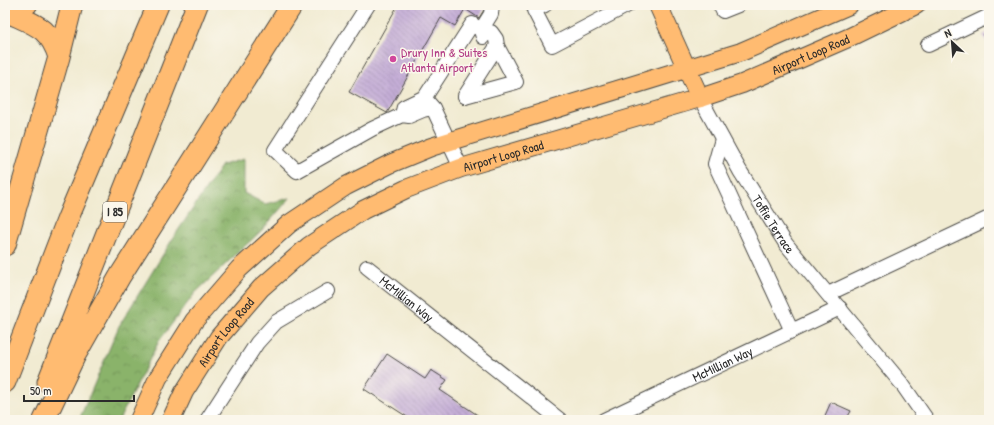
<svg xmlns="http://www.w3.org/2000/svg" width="994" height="425" font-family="'Patrick Hand',sans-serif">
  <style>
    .forest { fill: url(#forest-crowns); stroke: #5a6f4a }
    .building { fill: url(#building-back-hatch) }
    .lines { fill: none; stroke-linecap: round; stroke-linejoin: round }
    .minor-casing { stroke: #494844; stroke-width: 16 }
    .major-casing { stroke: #494844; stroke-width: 20 }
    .highway-casing { stroke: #494844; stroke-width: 23 }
    .minor { stroke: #fff; stroke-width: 14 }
    .major { stroke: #ffbb71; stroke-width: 18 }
    .highway { stroke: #ffbb71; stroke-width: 21 }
    .hotel-dot { fill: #d1479c; stroke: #fbf7ec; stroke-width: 1.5 }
    .labels { text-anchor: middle; stroke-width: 3; stroke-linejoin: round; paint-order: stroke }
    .shield { fill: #fbf7ec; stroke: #696865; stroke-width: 1 }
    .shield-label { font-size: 12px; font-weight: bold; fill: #2b2b2b }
    .hotel-label { font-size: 13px; fill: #b23c85; stroke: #fbf7ec; text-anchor: start }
    .street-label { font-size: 13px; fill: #2b2b2b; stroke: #fbf7ec }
  </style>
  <defs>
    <pattern id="forest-crowns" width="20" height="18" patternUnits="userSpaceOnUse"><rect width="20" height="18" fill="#8ab36a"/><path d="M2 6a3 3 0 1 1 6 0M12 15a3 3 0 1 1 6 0" fill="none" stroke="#719257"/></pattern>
    <pattern id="building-back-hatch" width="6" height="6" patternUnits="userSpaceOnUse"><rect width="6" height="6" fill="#c5aed7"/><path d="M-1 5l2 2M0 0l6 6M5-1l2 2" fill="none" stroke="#a08eaf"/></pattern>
  </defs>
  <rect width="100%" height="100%" fill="#fbf7ec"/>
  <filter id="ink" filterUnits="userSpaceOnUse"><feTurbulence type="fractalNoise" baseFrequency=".025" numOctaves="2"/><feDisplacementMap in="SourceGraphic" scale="8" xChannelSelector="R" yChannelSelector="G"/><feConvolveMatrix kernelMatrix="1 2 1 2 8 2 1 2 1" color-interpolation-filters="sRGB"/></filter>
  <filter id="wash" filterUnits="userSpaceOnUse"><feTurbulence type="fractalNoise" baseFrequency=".012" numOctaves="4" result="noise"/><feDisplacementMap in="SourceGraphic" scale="16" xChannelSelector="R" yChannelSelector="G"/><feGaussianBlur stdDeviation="0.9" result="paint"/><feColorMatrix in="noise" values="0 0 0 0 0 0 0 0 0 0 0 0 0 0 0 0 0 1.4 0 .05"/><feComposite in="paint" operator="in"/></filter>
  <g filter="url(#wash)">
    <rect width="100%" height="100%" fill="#f1ebd2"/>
    <path class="forest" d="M244 159V193L265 204 290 198 262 230 195 293 159 341 119 420H79L119 326 175 235 222 165Z"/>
    <g id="blocks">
      <path class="building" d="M398 5H487L479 18 465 9 455 26 441 18 387 113 349 92Z
        M989 32V47L983 35Z
        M387 354 425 379 431 370 447 380 440 390 485 420H412L364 389Z
        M831 402 851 411 846 420H823Z"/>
    </g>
  </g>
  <g filter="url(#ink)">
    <use href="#blocks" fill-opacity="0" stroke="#494844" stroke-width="1"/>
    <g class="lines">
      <g class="minor-casing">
        <g id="minor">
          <path d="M368 5 275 150 297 171 372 129 402 115 409 116 423 110 433 108"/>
          <path d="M545 5 534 10 552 45 628 5"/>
          <path d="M720 5 723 11 738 5"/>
          <path d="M483 37 481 30 491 14 492 5"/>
          <path d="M928 45 989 16"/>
          <path d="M465 96 497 46"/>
          <path id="s1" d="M700 98 740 171 786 244 902 384 927 420"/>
          <path d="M427 101 433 108 461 168"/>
          <path d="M402 115 404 107 425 97 472 24 481 30 491 32 496 39 497 46 516 82 465 96"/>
          <path d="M722 139 715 164 792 331"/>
          <path id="s2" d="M367 267 560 420"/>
          <path d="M828 294 989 218"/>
          <path d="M207 420 257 343 276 322 328 291"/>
          <path id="s3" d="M604 420 840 308"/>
        </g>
      </g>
      <g class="major-casing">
        <g id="major">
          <path d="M658 5 700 98"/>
          <path d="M5 15 28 5"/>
          <path d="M139 420 158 378 194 321 239 269 289 224 346 186 392 163 431 147 741 52 849 5"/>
          <path id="s4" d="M171 420 184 392 219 337 261 288 309 246 363 210 406 189 461 168 700 98 742 84 848 38 916 5"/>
        </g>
      </g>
      <g class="highway-casing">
        <path id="highway" d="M10 13C36 25 50 28 59 57
          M5 245 59 57 72 5
          M5 382 68 218 158 5
          M48 382 197 5
          M44 420 75 355 120 276 292 5"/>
      </g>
      <use href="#minor" class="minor"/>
      <use href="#major" class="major"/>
      <use href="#highway" class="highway"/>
    </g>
  </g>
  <circle class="hotel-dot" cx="393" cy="59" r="4"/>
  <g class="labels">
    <rect class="shield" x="103" y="202" width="24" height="20" rx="3"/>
    <g class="shield-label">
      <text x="115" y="216">I 85</text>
    </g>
    <g class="hotel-label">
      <text x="401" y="57">Drury Inn &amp; Suites<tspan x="401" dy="15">Atlanta Airport</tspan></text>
    </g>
    <g class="street-label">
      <text dy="5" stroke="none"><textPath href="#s4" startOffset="764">Airport Loop Road</textPath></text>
      <text dy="5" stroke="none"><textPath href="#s4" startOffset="440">Airport Loop Road</textPath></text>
      <text dy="5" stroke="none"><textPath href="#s1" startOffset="146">Toffie Terrace</textPath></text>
      <text dy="5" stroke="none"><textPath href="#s2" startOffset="51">McMillian Way</textPath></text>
      <text dy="5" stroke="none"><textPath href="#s4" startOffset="104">Airport Loop Road</textPath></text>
      <text dy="5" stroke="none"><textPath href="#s3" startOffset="131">McMillian Way</textPath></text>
    </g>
  </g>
  <rect width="994" height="425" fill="none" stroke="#fbf7ec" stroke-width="20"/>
  <g transform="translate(952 42) rotate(334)" stroke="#fbf7ec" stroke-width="3" paint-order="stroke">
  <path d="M0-3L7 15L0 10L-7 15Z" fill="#2b2b2b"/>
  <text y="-6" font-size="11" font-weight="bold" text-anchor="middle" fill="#2b2b2b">N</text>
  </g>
  <path d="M24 395v6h110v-6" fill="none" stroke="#2b2b2b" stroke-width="2"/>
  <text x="30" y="395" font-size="12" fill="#2b2b2b" stroke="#fbf7ec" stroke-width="3" paint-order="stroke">50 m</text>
</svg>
